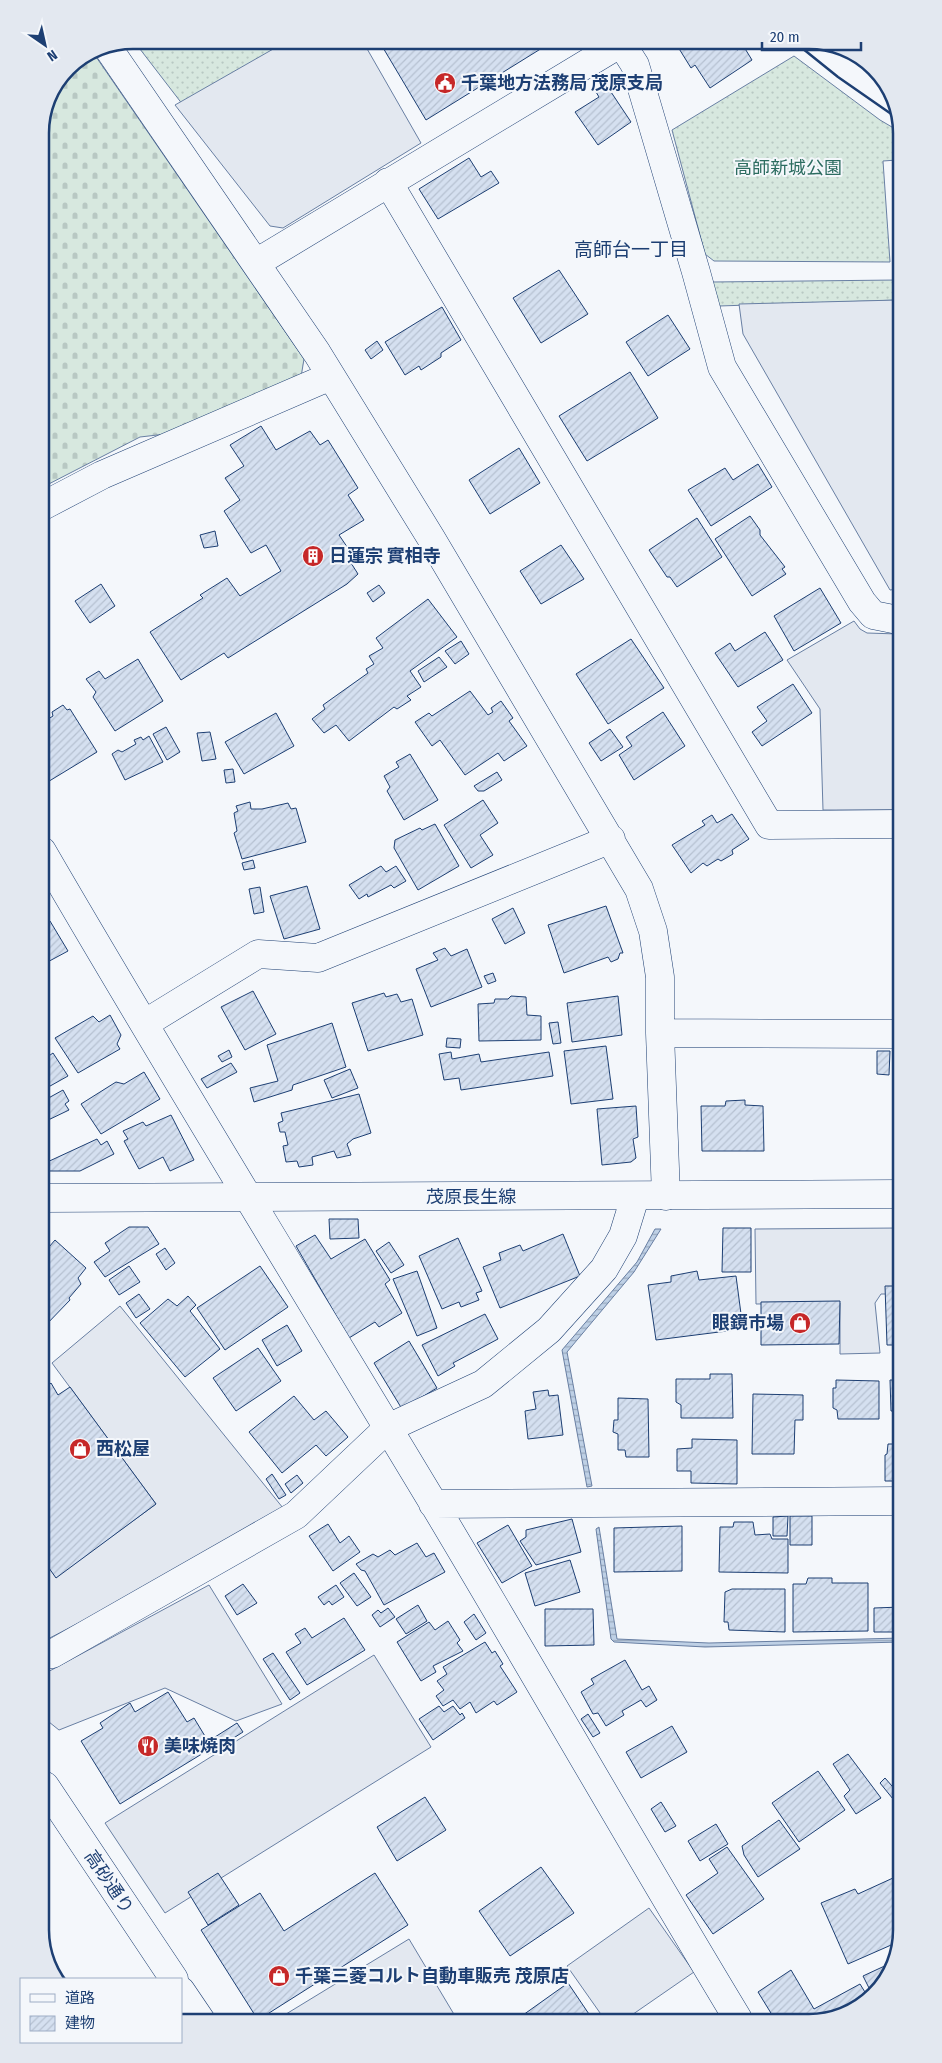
<svg xmlns="http://www.w3.org/2000/svg" width="942" height="2063" font-family="'Fira Sans Condensed','Noto Sans JP',sans-serif">
  <style>
    .grass { fill: url(#grass-dots); stroke: #687fa3 }
    .cemetery { fill: url(#cemetery-stones); stroke: #687fa3 }
    .parking { fill: #e3e8f0; stroke: #687fa3 }
    .water { fill: url(#water-rules); stroke: #687fa3 }
    .building { fill: url(#building-hatch); stroke: #1d3f73 }
    .lines { fill: none; stroke-linecap: round; stroke-linejoin: round }
    .street-casing { stroke: #1d3f73; stroke-width: 29 }
    .secondary-casing { stroke: #1d3f73; stroke-width: 29 }
    .primary-casing { stroke: #1d3f73; stroke-width: 29 }
    .street { stroke: #f4f7fb; stroke-width: 28 }
    .secondary { stroke: #f4f7fb; stroke-width: 28 }
    .primary { stroke: #f4f7fb; stroke-width: 28 }
    .wall { stroke: #1d3f73; stroke-width: 2.5 }
    .labels { text-anchor: middle; stroke-width: 4; stroke-linejoin: round; paint-order: stroke }
    .poi-label { font-size: 18px; font-weight: bold; fill: #1d3f73; stroke: #f4f7fb; text-anchor: start }
    .park-label { font-size: 18px; fill: #2c6c60; stroke: #f4f7fb }
    .street-label { font-size: 18px; fill: #1d3f73; stroke: #f4f7fb }
    .neighbourhood-label { font-size: 19px; fill: #1d3f73; stroke: #f4f7fb }
    .rim { fill: none; stroke: #1d3f73; stroke-width: 2.5 }
  </style>
  <defs>
    <pattern id="grass-dots" width="8" height="8" patternUnits="userSpaceOnUse" patternTransform="scale(1.25)"><rect width="8" height="8" fill="#d7e8df"/><path d="M2 2h.1M6 6h.1" fill="none" stroke="#b8c8c3" stroke-width="1.8" stroke-linecap="round"/></pattern>
    <pattern id="cemetery-stones" width="16" height="16" patternUnits="userSpaceOnUse" patternTransform="scale(1.25)"><rect width="16" height="16" fill="#d7e8df"/><path d="M2 7V4a2 2 0 0 1 4 0v3zM10 15v-3a2 2 0 0 1 4 0v3z" fill="#b8c8c3"/></pattern>
    <pattern id="water-rules" width="6" height="5" patternUnits="userSpaceOnUse" patternTransform="scale(1.25)"><rect width="6" height="5" fill="#bed0e5"/><path d="M0 2.5h6" fill="none" stroke="#9aaabe"/></pattern>
    <pattern id="building-hatch" width="6" height="6" patternUnits="userSpaceOnUse" patternTransform="scale(1.25)"><rect width="6" height="6" fill="#d5e0f0"/><path d="M-1 1l2-2M0 6l6-6M5 7l2-2" fill="none" stroke="#b6c1d1"/></pattern>
  </defs>
  <rect width="100%" height="100%" fill="#f4f7fb"/>
  <path class="grass" d="M133 40H293L183 105Z
    M794 56 880 120 897 130V160L883 161 890 262 714 261 705 254 672 130Z
    M897 280 898 300 719 306 712 282Z"/>
  <path class="cemetery" d="M92 51 304 359 301 377 166 434 140 437 41 488 40 127 68 67Z"/>
  <path class="parking" d="M289 40H362L421 143 283 228 270 226 175 105Z
    M898 300V589L890 590 743 334 739 304Z
    M854 621 860 629 867 633 898 634 899 810H823L820 709 787 660Z
    M900 1228V1294H881L875 1303 880 1353 840 1354V1303L756 1304 755 1229Z
    M120 1306 283 1508 123 1600 44 1641V1561L56 1577 156 1504 52 1363Z
    M209 1585 282 1704 236 1721 165 1688 59 1730 44 1718V1674Z
    M374 1655 431 1747 165 1913 105 1823Z
    M649 1908 694 1972 626 2019 605 2020 567 1966Z
    M409 1939 458 2021 273 2022Z"/>
  <path class="water" d="M655 1229H661L634 1272 567 1352 592 1486 587 1487 562 1350 637 1262Z
    M599 1527 617 1639 709 1643 901 1638V1642L705 1647 614 1642 611 1639 596 1529Z"/>
  <path class="building" d="M367 40H555L426 120 379 41 370 46Z
    M687 40H692L698 48 709 40H731L737 50 744 47 752 60 710 88 695 65 691 68 678 47Z
    M607 86 631 122 598 145 575 112 599 97 596 92Z
    M469 158 481 177 491 171 499 183 438 219 419 189Z
    M559 270 588 314 541 343 513 298Z
    M442 307 461 340 441 353V357L421 370 419 366 405 375 385 342Z
    M668 315 690 349 648 376 626 342Z
    M377 341 383 350 371 359 365 350Z
    M630 372 658 418 587 461 559 416Z
    M261 426 276 450 310 431 320 445 328 440 358 488 348 495 364 520 339 535 356 560 351 563 358 574 347 584 228 658 224 653 181 680 150 632 203 598 200 595 227 578 240 596 281 571 266 545 251 553 224 511 240 500 225 478 244 466 230 445Z
    M519 448 540 483 490 514 469 480Z
    M758 464 772 487 711 526 688 490 725 468 733 480Z
    M750 516 760 530V535L785 567 782 569 786 574 752 596 715 539Z
    M697 518 722 557 677 587 670 577H667L649 550Z
    M215 531 218 546 204 548 200 535Z
    M561 545 584 579 541 604 520 571Z
    M101 584 115 606 90 623 75 601Z
    M379 585 385 593 373 602 367 593Z
    M820 588 841 623 794 651 774 616Z
    M428 599 457 637 410 671 421 687 407 696 411 700 397 709 394 707 349 741 336 725 324 733 312 719 325 709 323 705 368 673 366 669 374 664 369 656 383 648 376 638Z
    M765 632 783 660 738 687 715 653 730 643 735 651Z
    M631 639 664 688 608 724 576 674Z
    M461 641 469 654 455 664 445 651Z
    M439 657 447 667 424 682 418 671Z
    M138 659 163 701 115 731 93 697 96 692 86 679 99 671 105 679Z
    M793 684 812 713 762 746 752 732 767 721 757 707Z
    M470 691 488 715 493 712 491 708 501 701 513 718 509 721 527 746 504 761 498 753 465 775 440 740 432 746 415 722 429 713 432 716Z
    M63 705 67 710 70 709 97 752 46 783 42 775V723L53 716 52 712Z
    M663 712 685 746 634 780 619 755 632 746 626 737Z
    M276 713 294 746 244 774 225 742Z
    M166 727 180 752 167 760 153 734Z
    M610 729 623 747 601 761 589 743Z
    M210 732 216 759 202 761 197 733Z
    M149 736 163 762 125 780 112 754 118 750 122 752 136 744 134 740 141 737 143 740Z
    M410 754 438 800 404 820 387 791 390 787 384 776 399 767 396 762Z
    M233 769 235 782 226 783 224 770Z
    M497 772 502 780 484 791H478L474 786Z
    M483 800 498 823 480 835 493 855 471 868 444 825Z
    M250 802 251 809H262L288 803 291 809 296 808 306 842 242 859 234 833 237 831 234 813 238 811 236 806Z
    M732 814 749 839 732 850 733 854 721 861 718 859 707 866 703 863 691 873 672 845 705 825 702 821 712 815 717 823Z
    M435 824 459 866 418 890 394 848 395 840 420 828 422 830Z
    M253 860 255 868 244 870 242 863Z
    M381 866 386 872 396 866 406 881 394 888 391 885 368 897 367 894 359 899 349 885Z
    M307 886 320 929 284 939 270 896Z
    M260 887 264 912 254 914 249 889Z
    M606 906 623 953H620L618 959 611 962 608 957 564 973 548 925Z
    M513 908 525 933 505 944 492 919Z
    M50 921 68 951 42 965V925Z
    M445 948 451 956 467 949 482 987 431 1007 416 969 438 960 433 953Z
    M493 973 496 981 488 984 484 976Z
    M253 991 276 1034 245 1050 221 1007Z
    M384 993 386 997 397 994 401 1002 412 999 423 1035 368 1051 352 1003Z
    M511 996 526 997 527 1015 541 1016V1040L479 1041 478 1004 494 1003 495 999H508Z
    M618 996 622 1035 572 1042 567 1003Z
    M110 1015 121 1035 117 1044 120 1049 78 1073 55 1038 93 1016 99 1022Z
    M558 1022 561 1043 553 1044 549 1023Z
    M332 1023 346 1067 293 1085 292 1090 254 1102 250 1088 278 1081 267 1045Z
    M447 1038 461 1039 460 1048 446 1047Z
    M606 1046 613 1099 571 1104 564 1051Z
    M229 1050 232 1057 222 1062 218 1056Z
    M877 1051H890L889 1075 877 1074Z
    M451 1052 452 1059 479 1054 481 1062 549 1052 553 1076 461 1090 459 1078 444 1080 439 1054Z
    M897 1052H900V1068H897Z
    M53 1053 68 1076 43 1090V1060Z
    M231 1063 237 1072 207 1088 201 1079Z
    M350 1069 358 1088 332 1098 324 1080Z
    M144 1072 160 1099 101 1134 81 1104 116 1082 124 1084Z
    M63 1090 69 1101 65 1104 69 1110 44 1122 43 1101Z
    M359 1094 371 1133 353 1139 347 1144 351 1155 337 1158 334 1151 312 1157 313 1165 299 1167 297 1161 286 1162 283 1146 288 1145 285 1132H280L278 1123 283 1121 281 1113Z
    M745 1100V1105L763 1106 764 1151H702L701 1106H725L726 1101Z
    M636 1106 638 1137 633 1139 636 1158 631 1162 602 1165 597 1109Z
    M171 1115 194 1160 170 1171 163 1157 139 1169 124 1141 128 1139 123 1131 143 1122 146 1126Z
    M97 1139 101 1145 107 1141 114 1154 80 1171H43V1164Z
    M329 1219H358L359 1238 330 1239Z
    M129 1227H148L159 1244 105 1277 94 1262 110 1251 105 1243Z
    M723 1228H751V1272H722Z
    M563 1234 580 1276 500 1308 483 1267 501 1260 499 1253 520 1245 523 1251Z
    M315 1235 331 1259 365 1239 390 1280 385 1284 402 1313 379 1327 375 1322 349 1338 296 1246Z
    M458 1238 482 1291 476 1293 479 1300 461 1307 459 1302 442 1309 419 1256Z
    M55 1240 86 1268 78 1278 81 1284 69 1298 70 1300 43 1328V1254Z
    M389 1242 404 1265 391 1273 376 1251Z
    M165 1248 175 1263 166 1270 156 1254Z
    M129 1266 140 1282 119 1295 109 1280Z
    M260 1266 288 1307 225 1350 197 1308Z
    M417 1271 437 1328 417 1336 393 1279Z
    M697 1271 699 1280 736 1276 743 1329 656 1340 648 1285 671 1282V1276Z
    M885 1286H900V1345H887Z
    M139 1294 150 1309 136 1318 126 1303Z
    M188 1296 196 1305 190 1311 220 1349 185 1377 140 1323 168 1299 177 1306Z
    M840 1301 839 1344 761 1345V1302Z
    M485 1314 498 1339 453 1363 455 1366 438 1376 422 1345Z
    M287 1325 302 1351 277 1366 262 1340Z
    M409 1341 437 1388 402 1409 374 1363Z
    M258 1348 281 1381 236 1411 213 1378Z
    M710 1374H732L733 1418H681V1405L676 1402V1379H710Z
    M836 1380 879 1381V1419H838L837 1410 833 1408V1388H836Z
    M890 1380H900L901 1411H891Z
    M51 1383 58 1395 70 1387 156 1504 56 1578 44 1561V1389Z
    M548 1390 549 1396 558 1395 563 1435 528 1439 525 1411 536 1409 533 1392Z
    M753 1394 803 1395V1420H795L794 1454H752Z
    M294 1396 314 1420 326 1411 348 1437 326 1456 316 1445 282 1473 249 1432Z
    M618 1398 648 1399 649 1457H626L625 1450H618V1434L613 1432 614 1420H618Z
    M692 1439 737 1440V1484L691 1483V1471H677V1449L692 1448Z
    M898 1439H901V1481H885V1455L887 1454 888 1444H898Z
    M272 1474 286 1495 279 1499 266 1479Z
    M297 1475 303 1483 291 1493 285 1484Z
    M788 1516 787 1536H773V1517Z
    M790 1516H812V1545H790Z
    M572 1519 581 1552 536 1565 520 1541 526 1537V1530Z
    M734 1522H753L755 1535 770 1534 772 1539H788V1573L719 1572 720 1527H733Z
    M328 1524 340 1543 349 1536 360 1552 333 1571 309 1536Z
    M508 1525 532 1566 502 1583 477 1543Z
    M682 1526V1571L614 1572V1528Z
    M896 1531H901V1572L900 1560H895Z
    M417 1543 426 1557 434 1553 445 1572 384 1605 365 1571 361 1570 356 1564 373 1554 378 1557 390 1550 395 1555Z
    M570 1560 580 1592 535 1606 525 1573Z
    M354 1573 371 1597 357 1606 340 1583Z
    M808 1578H832V1583H868V1631L793 1632V1584H806Z
    M243 1584 257 1603 237 1615 225 1596Z
    M336 1585 344 1597 332 1605 329 1601 324 1605 318 1597Z
    M732 1589H785V1632L729 1630 728 1622H724L725 1592Z
    M418 1605 427 1621 406 1634 396 1619Z
    M901 1607V1632H874V1608Z
    M388 1608 395 1617 380 1627 372 1615 378 1610 381 1613Z
    M545 1609H593L594 1645 545 1646Z
    M474 1614 486 1633 476 1640 464 1622Z
    M344 1618 365 1650 307 1685 286 1652 301 1643 295 1634 305 1628 312 1638Z
    M448 1621 460 1640 457 1643 463 1651 433 1666 436 1672 421 1681 397 1642 429 1622 435 1630Z
    M485 1642 492 1653 495 1651 503 1664 500 1666 517 1692 497 1705 494 1701 476 1713 470 1702 460 1709 453 1700 443 1706 436 1696 444 1690 437 1681 447 1674 443 1667Z
    M273 1653 300 1693 290 1700 263 1659Z
    M625 1660 642 1690 649 1686 657 1700 646 1707 641 1700 622 1711 624 1715 606 1726 598 1713 593 1714 581 1692 594 1684 591 1679Z
    M168 1692 187 1722 194 1718 214 1751 208 1754 205 1752 120 1804 81 1741 103 1728 100 1723 130 1703 135 1712Z
    M439 1706 444 1712 453 1706 460 1715 462 1713 465 1718 433 1740 419 1719Z
    M588 1714 600 1733 593 1737 581 1719Z
    M237 1723 243 1732 221 1746 215 1737Z
    M672 1726 687 1752 641 1778 626 1752Z
    M848 1754 881 1798 856 1814 844 1796 850 1790 833 1764Z
    M818 1771 845 1810 799 1842 772 1803Z
    M885 1778 899 1794 893 1799 880 1783Z
    M425 1797 446 1830 397 1861 377 1827Z
    M661 1802 676 1826 665 1832 651 1809Z
    M779 1820 800 1849 758 1877 744 1855 742 1846Z
    M716 1824 728 1844 700 1861 688 1841Z
    M727 1847 764 1899 713 1934 686 1895 718 1873 709 1859Z
    M541 1867 574 1913 510 1956 479 1911Z
    M218 1873 239 1905 208 1925 188 1892Z
    M375 1873 408 1925 258 2020 201 1930 260 1893 284 1931Z
    M893 1878 902 1898V1930L898 1942 848 1964 821 1903 855 1889 858 1894Z
    M891 1963 883 1986 872 1994 863 1976Z
    M791 1970 814 2009 860 1984 868 1997 839 2018H774L758 1992Z
    M568 1983 593 2020H516Z"/>
  <g class="lines">
    <g class="street-casing">
      <path id="street" d="M619 40 635 65 696 272 722 367 862 602 873 615 898 620
        M106 45 317 353 431 538 639 889 653 931 660 977V1033L666 1196
        M388 182 769 825 899 824
        M256 263 621 43
        M41 507 102 475 331 376
        M42 851C169 1070 302 1285 432 1501 535 1673 634 1847 738 2019
        M144 1024 258 954 318 958 611 839
        M660 1033 900 1034
        M433 1504 901 1501
        M44 1655 52 1654 296 1515 388 1428 483 1384 549 1330 604 1269 623 1236 635 1197"/>
    </g>
    <g class="secondary-casing">
      <path id="secondary" d="M45 1786 174 1979
        M181 1991 202 2022"/>
    </g>
    <g class="primary-casing">
      <path id="primary" d="M43 1198 900 1194"/>
    </g>
    <use href="#street" class="street"/>
    <use href="#secondary" class="secondary"/>
    <use href="#primary" class="primary"/>
    <path class="wall" d="M792 40 838 77 897 118"/>
  </g>
  <defs>
    <g id="civic-disc" transform="scale(1.125)"><circle r="9.5" fill="#c62828" stroke="#f4f7fb"/><path d="M-.6-6.5H3V-4.5H.6V-3L4-1V1h2V6H-6V1h2V-1L-.6-3ZM-1.2 2.5V6h2.4V2.5Z" fill="#fff"/></g>
    <g id="building-disc" transform="scale(1.125)"><circle r="9.5" fill="#c62828" stroke="#f4f7fb"/><path d="M-4-6H4V6H1V3H-1V6H-4ZM-2.5-4.3h1.7v1.8h-1.7ZM.8-4.3h1.7v1.8H.8ZM-2.5-1h1.7V.8h-1.7ZM.8-1h1.7V.8H.8Z" fill="#fff"/></g>
    <g id="shop-disc" transform="scale(1.125)"><circle r="9.5" fill="#c62828" stroke="#f4f7fb"/><path d="M-5-2.5h2.3a2.7 3.5 0 0 1 5.4 0H5L5.5 6h-11ZM-1.5-2.5h3a1.5 2.3 0 0 0-3 0Z" fill="#fff"/></g>
    <g id="restaurant-disc" transform="scale(1.125)"><circle r="9.5" fill="#c62828" stroke="#f4f7fb"/><path d="M-5-6h1v4h1v-4h1v4h1v-4h1v5L-1.5 .5V6h-2V.5L-5-1ZM5-6V6H3V1.5H1.5Q1.5-4 5-6Z" fill="#fff"/></g>
  </defs>
  <g fill-rule="evenodd">
    <use href="#civic-disc" x="445" y="83"/>
    <use href="#building-disc" x="313" y="556"/>
    <use href="#shop-disc" x="800" y="1323"/>
    <use href="#shop-disc" x="80" y="1449"/>
    <use href="#restaurant-disc" x="148" y="1746"/>
    <use href="#shop-disc" x="279" y="1976"/>
  </g>
  <g class="labels">
    <g class="poi-label">
      <text x="461" y="89">千葉地方法務局 茂原支局</text>
      <text x="329" y="562">日蓮宗 實相寺</text>
      <text x="784" y="1329" text-anchor="end">眼鏡市場</text>
      <text x="96" y="1455">西松屋</text>
      <text x="164" y="1752">美味焼肉</text>
      <text x="295" y="1982">千葉三菱コルト自動車販売 茂原店</text>
    </g>
    <g class="park-label">
      <text x="788" y="174">高師新城公園</text>
    </g>
    <g class="street-label">
      <text x="471" y="1203">茂原長生線</text>
      <text transform="translate(109 1882) rotate(56)" y="6">高砂通り</text>
    </g>
    <g class="neighbourhood-label">
      <text x="631" y="256">高師台一丁目</text>
    </g>
  </g>
  <path d="M0 0H942V2063H0ZM133 49H809A84 84 0 0 1 893 133V1930A84 84 0 0 1 809 2014H133A84 84 0 0 1 49 1930V133A84 84 0 0 1 133 49Z" fill="#e3e8f0" fill-rule="evenodd"/>
  <path class="rim" d="M133 49H809A84 84 0 0 1 893 133V1930A84 84 0 0 1 809 2014H133A84 84 0 0 1 49 1930V133A84 84 0 0 1 133 49Z"/>
  <rect x="20" y="1978" width="162" height="65" fill="#f4f7fb" stroke="#9eadc5"/>
  <rect x="30" y="1994" width="25" height="8" fill="#f4f7fb" stroke="#9eadc5"/>
  <text x="65" y="2003" font-size="15" fill="#1d3f73">道路</text>
  <rect x="30" y="2016" width="25" height="15" fill="url(#building-hatch)" stroke="#9eadc5"/>
  <text x="65" y="2028" font-size="15" fill="#1d3f73">建物</text>
  <g transform="translate(45 45) rotate(146)" stroke="#f4f7fb" stroke-width="4" paint-order="stroke">
  <path d="M0-4L9 19L0 12L-9 19Z" fill="#1d3f73"/>
  <text y="-8" font-size="14" font-weight="bold" text-anchor="middle" fill="#1d3f73">N</text>
  </g>
  <path d="M762 42v8h99v-8" fill="none" stroke="#1d3f73" stroke-width="2.5"/>
  <text x="770" y="42" font-size="15" fill="#1d3f73" stroke="#f4f7fb" stroke-width="4" paint-order="stroke">20 m</text>
</svg>
